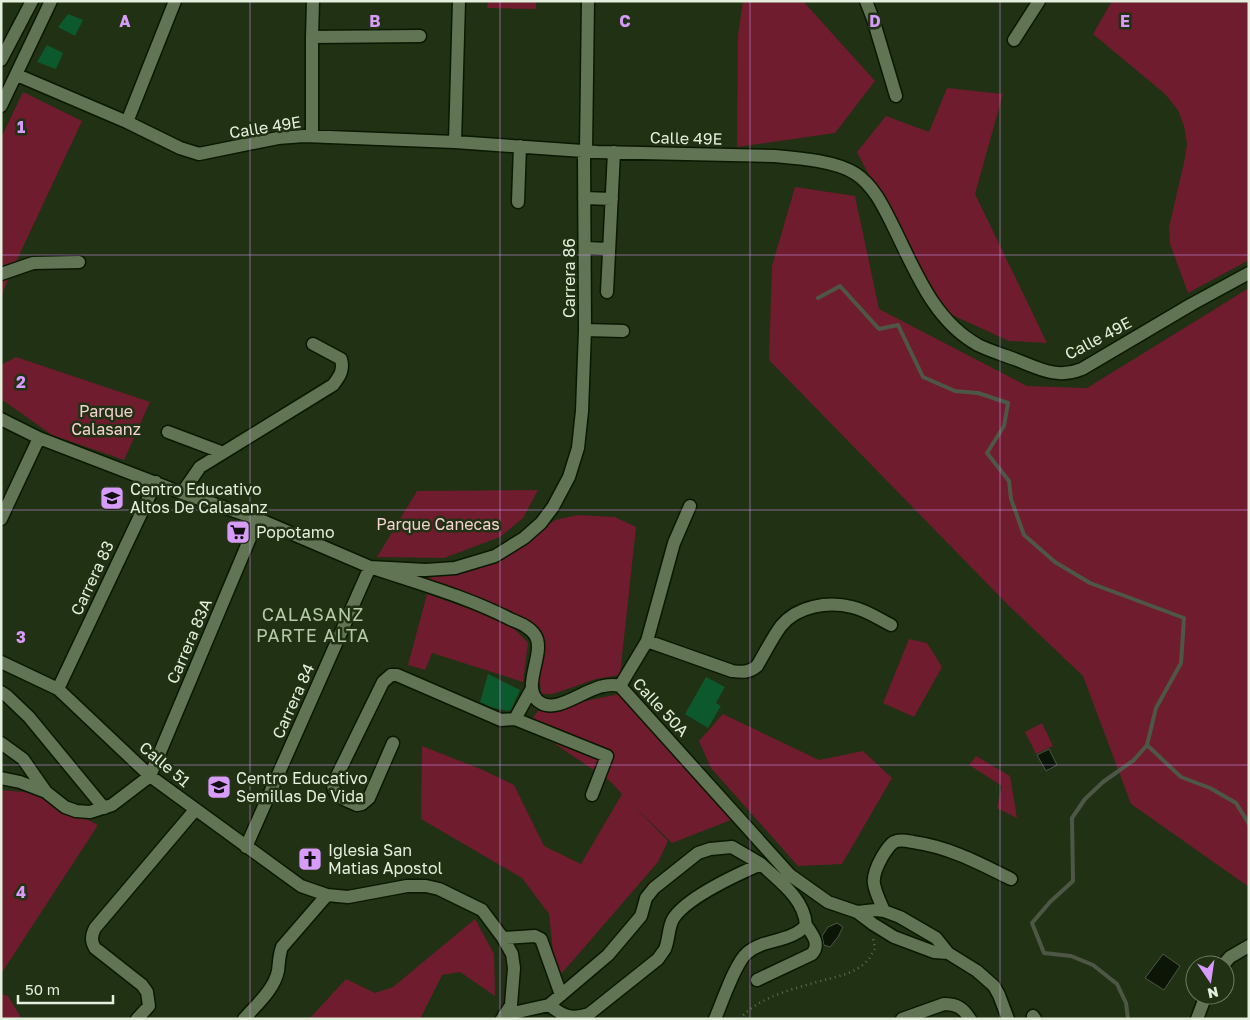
<svg xmlns="http://www.w3.org/2000/svg" width="1250" height="1020" font-family="'Golos Text',sans-serif">
  <style>
    .green { fill: #6e1c2e }
    .water { fill: #0d1606; stroke: #4e5746 }
    .lines { fill: none; stroke-linecap: round; stroke-linejoin: round }
    .stream { stroke: #4e5746; stroke-width: 4 }
    .building { fill: #0d592e }
    .minor-casing { stroke: #0a1800; stroke-width: 15 }
    .path { stroke: #5f6d53; stroke-width: 2.5; stroke-dasharray: 1 4; stroke-linecap: butt }
    .minor { stroke: #617454; stroke-width: 12 }
    .grid { fill: none; stroke: #d79bf9; stroke-width: 1; stroke-opacity: 0.55 }
    .labels { text-anchor: middle; stroke-width: 5; stroke-linejoin: round; paint-order: stroke }
    .street-label { font-size: 16px; fill: #e4efdd; stroke: #213113 }
    .park-label { font-size: 16px; fill: #f4d1d3; stroke: #213113 }
    .poi-label { font-size: 16px; fill: #e4efdd; stroke: #213113; text-anchor: start }
    .neighbourhood-label { font-size: 18px; letter-spacing: 1px; fill: #b5caa7; stroke: #213113 }
    .grid-label { font-size: 16px; text-anchor: middle; font-weight: bold; fill: #d79bf9; stroke: #213113; stroke-width: 5; stroke-linejoin: round; paint-order: stroke }
  </style>
  <rect width="100%" height="100%" fill="#213113"/>
  <path class="green" d="M488 1H536V9L487 8Z
    M743 1H803L875 81 835 133 737 147 738 35Z
    M1112 1 1249 2V260L1188 293 1170 244 1169 227 1185 158 1187 144 1184 126 1178 110 1165 94 1093 34Z
    M947 88 1003 94 975 194 1047 343 1009 341 937 308 857 152 886 116 929 132Z
    M23 92 82 121 7 281 1 299V138Z
    M795 187 855 196 879 309 1027 386 1087 388 1249 288V887L1131 804 1083 676 1009 606 769 360 772 266Z
    M16 357 150 402 124 460 52 435 1 399V365Z
    M538 490 523 518 500 537 444 558 377 557 417 491Z
    M578 515 615 517 636 527 620 675 596 679 553 694H542L539 679 544 649 539 631 503 608 425 579 504 558 555 520Z
    M427 594 509 623 528 643 523 682 432 653 425 670 408 665Z
    M909 639 927 643 942 667 914 717 883 703Z
    M619 694 731 820 672 843 632 804 668 841 658 862 556 980 549 914 522 878 421 819 422 746 483 770 514 785 544 846 581 864 622 794 610 781 527 725 538 711Z
    M723 714 819 760 863 751 892 778 842 864 798 866 711 768 699 741Z
    M1042 723 1053 746 1036 754 1025 732Z
    M976 756 1010 776 1017 818 997 808 1002 786 969 765Z
    M1 790 36 793 98 825 1 974Z
    M475 919 494 954 495 996 460 972 442 975 420 1019H309L346 979 375 993 393 987Z
    M1 994 8 996 22 1019H1Z"/>
  <path class="water" d="M1049 749 1057 765 1046 771 1037 755Z
    M837 923 843 927 838 937 830 947 824 945 822 936 828 927Z
    M1163 954 1180 966 1164 990 1145 978Z"/>
  <g class="lines">
    <path class="stream" d="M818 298 840 286 879 329 898 325 923 377 955 391 978 393 1008 403 1004 426 987 453 1009 481 1011 499 1024 535 1055 562 1090 583 1184 618 1181 663 1156 708 1147 745 1181 777 1210 788 1236 803 1249 824
      M1128 1019 1126 1003 1117 984 1093 965 1071 956 1044 953 1032 923 1050 902 1073 881 1072 818 1085 799 1103 782 1134 760 1147 745"/>
  </g>
  <path class="building" d="M68 14 83 20 75 36 58 27Z
    M47 45 63 53 56 69 37 62Z
    M488 674 520 690 511 710 507 711 491 707 480 702Z
    M706 677 725 687 716 703 721 706 708 728 685 714Z"/>
  <g class="lines">
    <g class="minor-casing">
      <path id="minor" d="M866 1 873 19 896 96
        M312 37 313 1
        M1014 40 1039 1
        M1 60 32 1
        M17 75 127 122 180 148 199 154 278 138 304 136 455 142 597 152 775 156C798 158 837 161 856 174 874 186 884 208 893 226 915 270 933 320 978 345 990 351 1004 355 1017 360 1040 369 1057 379 1082 369L1192 304 1249 273
        M1 106 51 1
        M127 122 175 1
        M312 136V37L420 36
        M455 142 459 1
        M584 198 612 199
        M518 202 520 146
        M585 248 609 249
        M1 274 33 263 79 262
        M607 292 614 152
        M585 330 623 331
        M1 419 39 438 182 493 258 519 370 567 426 570 455 568 495 556 524 538 541 523 553 507 569 477 578 448 582 411 585 330 584 155 586 150 588 1
        M168 432 221 452
        M182 493 200 467 333 385C340 376 344 370 341 359L313 344
        M1 519 39 438
        M647 641 732 671C742 672 749 673 757 666 765 653 772 638 781 626 797 606 828 601 852 607 866 610 879 619 891 625
        M1 662 58 689 150 776 301 886 327 895 348 897 407 886H426L439 889 482 910 503 938 512 954 514 968 511 1005 502 1019
        M620 686 647 641 674 543 690 506
        M58 689 156 482
        M1 692 7 696 29 717 104 808
        M515 719 607 756 592 795
        M1 743 23 759 46 792 65 807 76 811 90 812 112 805 150 776 258 519
        M393 743 369 798 362 804 357 805C346 800 333 797 333 784L383 682 391 675H397L501 720 515 719 531 690
        M1 778 20 782 46 792
        M246 847 370 567C417 583 465 596 510 619 519 623 529 626 535 635 547 653 518 690 541 703 562 715 594 678 620 686L790 875 828 902 857 912 873 924 894 937 934 952 948 953
        M884 911C874 887 868 882 882 857 885 852 889 845 894 842 900 839 907 841 913 842 949 847 979 863 1011 879
        M857 912 876 910 884 911 900 917 936 938 948 953 977 971 994 986 999 995 1008 1019
        M503 938 535 936 541 939 561 995
        M1223 965 1230 957 1249 946
        M757 980 812 954C821 944 812 934 806 925
        M504 1015 549 1005 608 955 641 916 646 898 654 888 698 853 710 849 732 847 761 864C738 874 686 898 673 919 668 928 669 940 665 949 663 952 660 956 658 959L589 1014C571 1020 563 1016 549 1005
        M1033 1016 1035 1019
        M137 1019 149 1006 147 992 142 985 95 948C91 941 91 936 95 928L195 810
        M244 1019C256 1005 274 990 278 971 279 963 279 955 282 947L327 895
        M715 1019C722 1003 735 963 747 953 764 938 791 943 806 925 804 898 779 881 761 864
        M902 1019 944 1004C957 1004 963 1008 970 1019
        M1197 1019 1206 995"/>
    </g>
    <path class="path" d="M740 1019C758 996 800 987 828 979 841 976 856 972 866 962 870 959 872 953 875 949L873 938"/>
    <use href="#minor" class="minor"/>
  </g>
  <path class="grid" d="M250 1V1019M500 1V1019M750 1V1019M1000 1V1019M1 255H1249M1 510H1249M1 765H1249"/>
  <defs>
    <g id="school-square" transform="scale(1.25)"><rect x="-9" y="-9" width="18" height="18" rx="4" fill="#d79bf9" stroke="#213113"/><path d="M0-5L7-2L0 1L-7-2ZM-4 1L0 2.5L4 1V4Q0 6-4 4Z" fill="#111"/></g>
    <g id="supermarket-square" transform="scale(1.25)"><rect x="-9" y="-9" width="18" height="18" rx="4" fill="#d79bf9" stroke="#213113"/><path d="M-6-5.5h2.5l.6 2H6L4.5 2H-2.5L-4.4-4H-6ZM-1.5 3.2a1.3 1.3 0 1 0 .1 0ZM3 3.2a1.3 1.3 0 1 0 .1 0Z" fill="#111"/></g>
    <g id="church-square" transform="scale(1.25)"><rect x="-9" y="-9" width="18" height="18" rx="4" fill="#d79bf9" stroke="#213113"/><path d="M-1.2-6h2.4v3.5h3.3v2.4h-3.3V6h-2.4V-.1h-3.3v-2.4h3.3Z" fill="#111"/></g>
  </defs>
  <g fill-rule="evenodd">
    <use href="#school-square" x="112" y="498"/>
    <use href="#supermarket-square" x="238" y="532"/>
    <use href="#school-square" x="219" y="787"/>
    <use href="#church-square" x="310" y="859"/>
  </g>
  <g class="labels">
    <g class="street-label">
      <text transform="translate(265 127) rotate(-9)" y="6">Calle 49E</text>
      <text transform="translate(686 138) rotate(1)" y="6">Calle 49E</text>
      <text transform="translate(569 278) rotate(-90)" y="6">Carrera 86</text>
      <text transform="translate(1098 338) rotate(-28)" y="6">Calle 49E</text>
      <text transform="translate(92 578) rotate(-65)" y="6">Carrera 83</text>
      <text transform="translate(189 641) rotate(-67)" y="6">Carrera 83A</text>
      <text transform="translate(293 701) rotate(-66)" y="6">Carrera 84</text>
      <text transform="translate(661 707) rotate(47)" y="6">Calle 50A</text>
      <text transform="translate(165 764) rotate(40)" y="6">Calle 51</text>
    </g>
    <g class="park-label">
      <text x="106" y="417">Parque<tspan x="106" dy="18">Calasanz</tspan></text>
      <text x="438" y="530">Parque Canecas</text>
    </g>
    <g class="poi-label">
      <text x="130" y="495">Centro Educativo<tspan x="130" dy="18">Altos De Calasanz</tspan></text>
      <text x="256" y="538">Popotamo</text>
      <text x="236" y="784">Centro Educativo<tspan x="236" dy="18">Semillas De Vida</tspan></text>
      <text x="328" y="856">Iglesia San<tspan x="328" dy="18">Matias Apostol</tspan></text>
    </g>
    <g class="neighbourhood-label">
      <text x="313" y="621">CALASANZ<tspan x="313" dy="21">PARTE ALTA</tspan></text>
    </g>
  </g>
  <g class="grid-label">
    <text x="125" y="27">A</text>
    <text x="375" y="27">B</text>
    <text x="625" y="27">C</text>
    <text x="875" y="27">D</text>
    <text x="1125" y="27">E</text>
    <text x="21" y="133">1</text>
    <text x="21" y="388">2</text>
    <text x="21" y="643">3</text>
    <text x="21" y="898">4</text>
  </g>
  <rect width="1250" height="1020" fill="none" stroke="#e4efdd" stroke-width="5"/>
  <g transform="translate(1210 980) rotate(167)"><circle r="24" fill="#213113" stroke="#6f7d64"/>
  <path d="M0-4L9 19L0 12L-9 19Z" fill="#d79bf9"/>
  <text y="-8" font-size="14" font-weight="bold" text-anchor="middle" fill="#e4efdd">N</text>
  </g>
  <path d="M18 995v8h95v-8" fill="none" stroke="#e4efdd" stroke-width="2.5"/>
  <text x="25" y="995" font-size="15" fill="#e4efdd" stroke="#213113" stroke-width="4" paint-order="stroke">50 m</text>
</svg>
